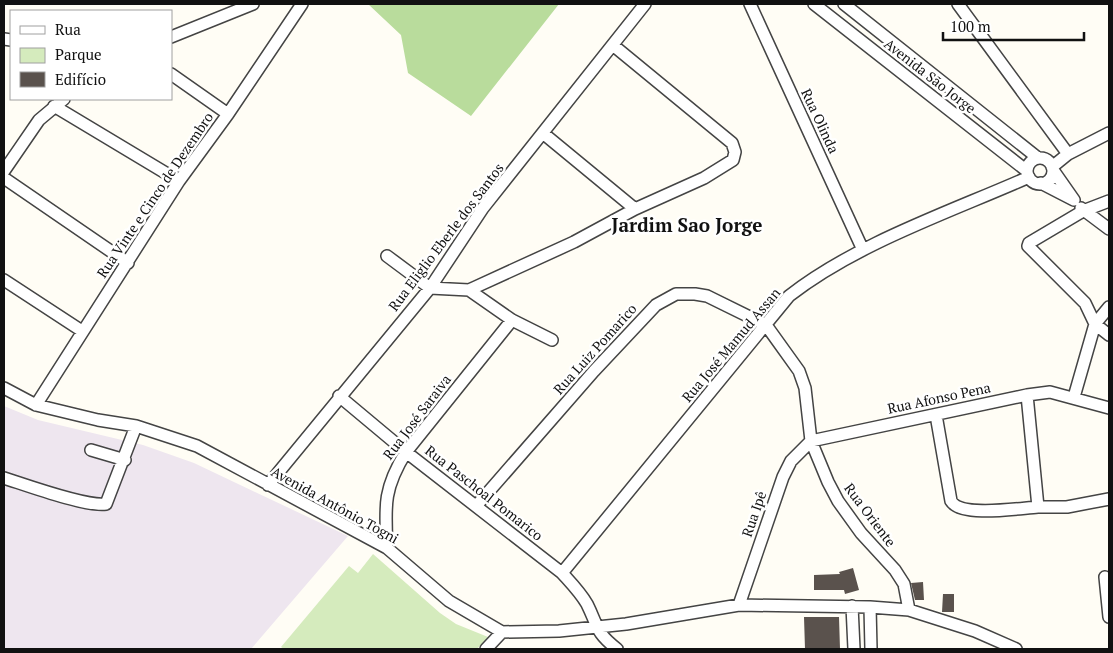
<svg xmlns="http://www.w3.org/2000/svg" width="1113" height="653" font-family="'PT Serif',serif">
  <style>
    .industrial { fill: #eee6ef }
    .green { fill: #d5ebbd }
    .forest { fill: #b9dc9c }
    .building { fill: #5a524d }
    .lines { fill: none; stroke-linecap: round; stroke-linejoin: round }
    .minor-casing { stroke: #444; stroke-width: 14 }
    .minor { stroke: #fff; stroke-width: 11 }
    .labels { text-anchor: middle; stroke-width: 5; stroke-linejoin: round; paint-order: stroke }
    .street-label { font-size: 14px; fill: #111; stroke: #fff }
    .district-label { font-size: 19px; font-weight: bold; fill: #111; stroke: #fff }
  </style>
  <rect width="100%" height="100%" fill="#fffdf5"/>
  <path class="industrial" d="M4 406 38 420 143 445 194 463 348 536 251 649H4Z"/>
  <path class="green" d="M373 554 440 613 456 624 488 637 477 649H284L281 647 349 566 358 573Z"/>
  <path class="forest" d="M368 4H559L471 116 408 73 401 35Z"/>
  <path class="building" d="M853 568 859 590 845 594 844 590H814V575L840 574 839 572Z
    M923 582 924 600H915L911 583Z
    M943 594H954V612H942Z
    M804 617H839L840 649H805Z"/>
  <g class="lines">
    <g class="minor-casing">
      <path id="minor" d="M750 4 863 250
        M814 4 1027 171
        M844 4 1038 158
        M958 4 1068 154
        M171 37 253 4
        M4 39 11 40
        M171 74 228 114
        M54 106 179 181
        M544 134 635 209
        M1027 171a13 13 0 1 1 26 0a13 13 0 1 1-26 0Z
        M1052 167 1068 154 1109 133
        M4 171 39 120 64 99
        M4 178 128 263
        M1041 183 1074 200 1053 170
        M1109 201 1083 211 1029 243 1028 246 1085 303 1095 324 1109 335
        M1081 208 1109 229
        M387 256 430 288 469 290 512 320 552 340
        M4 280 82 331
        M469 290 574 242 635 209 704 178 733 160 735 152 732 143 614 46
        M4 388 36 405 98 420 136 426 197 446 387 548 449 601 502 632 559 631 626 624 739 605 870 607 909 610 975 631 1016 649
        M1027 395 1038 507H1067L1109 499
        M339 396 406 452 562 573C571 583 580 592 587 604 598 626 595 632 617 649
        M1074 397 1095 324 1109 307
        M36 405 179 181 228 114 302 4
        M936 415 951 501C961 518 1020 508 1038 507
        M91 450 125 460
        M4 478C26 485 86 507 106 504L136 426
        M268 485 430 288 483 208 645 4
        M477 505 594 371 656 305 676 294H695L707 296 766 325 799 371 805 388 811 441 828 482 838 501 861 533 895 570 904 584 909 610
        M387 548C385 506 383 489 406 452L512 320
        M562 573 789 296C857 243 950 212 1029 177
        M1105 577 1109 617
        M739 605 783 477 791 461 811 441 1027 395 1050 392 1109 408
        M852 606 854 649
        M870 607 871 649
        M486 649 502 632"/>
    </g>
    <use href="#minor" class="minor"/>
  </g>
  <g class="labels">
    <g class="street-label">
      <text transform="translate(930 76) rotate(38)" y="5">Avenida São Jorge</text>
      <text transform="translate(820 121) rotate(65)" y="5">Rua Olinda</text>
      <text transform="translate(155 195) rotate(-56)" y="5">Rua Vinte e Cinco de Dezembro</text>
      <text transform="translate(446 237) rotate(-53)" y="5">Rua Eliglio Eberle dos Santos</text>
      <text transform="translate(731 345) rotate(-50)" y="5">Rua José Mamud Assan</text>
      <text transform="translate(595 349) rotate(-48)" y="5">Rua Luiz Pomarico</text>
      <text transform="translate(939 398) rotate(-12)" y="5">Rua Afonso Pena</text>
      <text transform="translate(417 417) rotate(-53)" y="5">Rua José Saraiva</text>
      <text transform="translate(484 493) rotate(38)" y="5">Rua Paschoal Pomarico</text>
      <text transform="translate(335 505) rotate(29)" y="5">Avenida Antônio Togni</text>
      <text transform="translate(754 514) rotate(-71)" y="5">Rua Ipê</text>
      <text transform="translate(870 515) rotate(53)" y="5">Rua Oriente</text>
    </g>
    <g class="district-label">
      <text x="687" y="232">Jardim Sao Jorge</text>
    </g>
  </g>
  <rect width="1113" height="653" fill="none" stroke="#111111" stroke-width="10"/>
  <rect x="10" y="10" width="162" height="90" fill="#ffffff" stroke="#a0a0a0"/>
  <rect x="20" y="26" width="25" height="8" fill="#ffffff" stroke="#a0a0a0"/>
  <text x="55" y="35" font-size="15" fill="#111111">Rua</text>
  <rect x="20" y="48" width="25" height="15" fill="#d5ebbd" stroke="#a0a0a0"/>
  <text x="55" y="60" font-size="15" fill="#111111">Parque</text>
  <rect x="20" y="72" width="25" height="15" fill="#5a524d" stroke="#a0a0a0"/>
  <text x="55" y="85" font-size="15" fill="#111111">Edifício</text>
  <path d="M943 32v8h141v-8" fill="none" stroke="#111111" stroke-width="2.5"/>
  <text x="950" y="32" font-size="15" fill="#111111" stroke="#ffffff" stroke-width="4" paint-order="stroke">100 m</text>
</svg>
